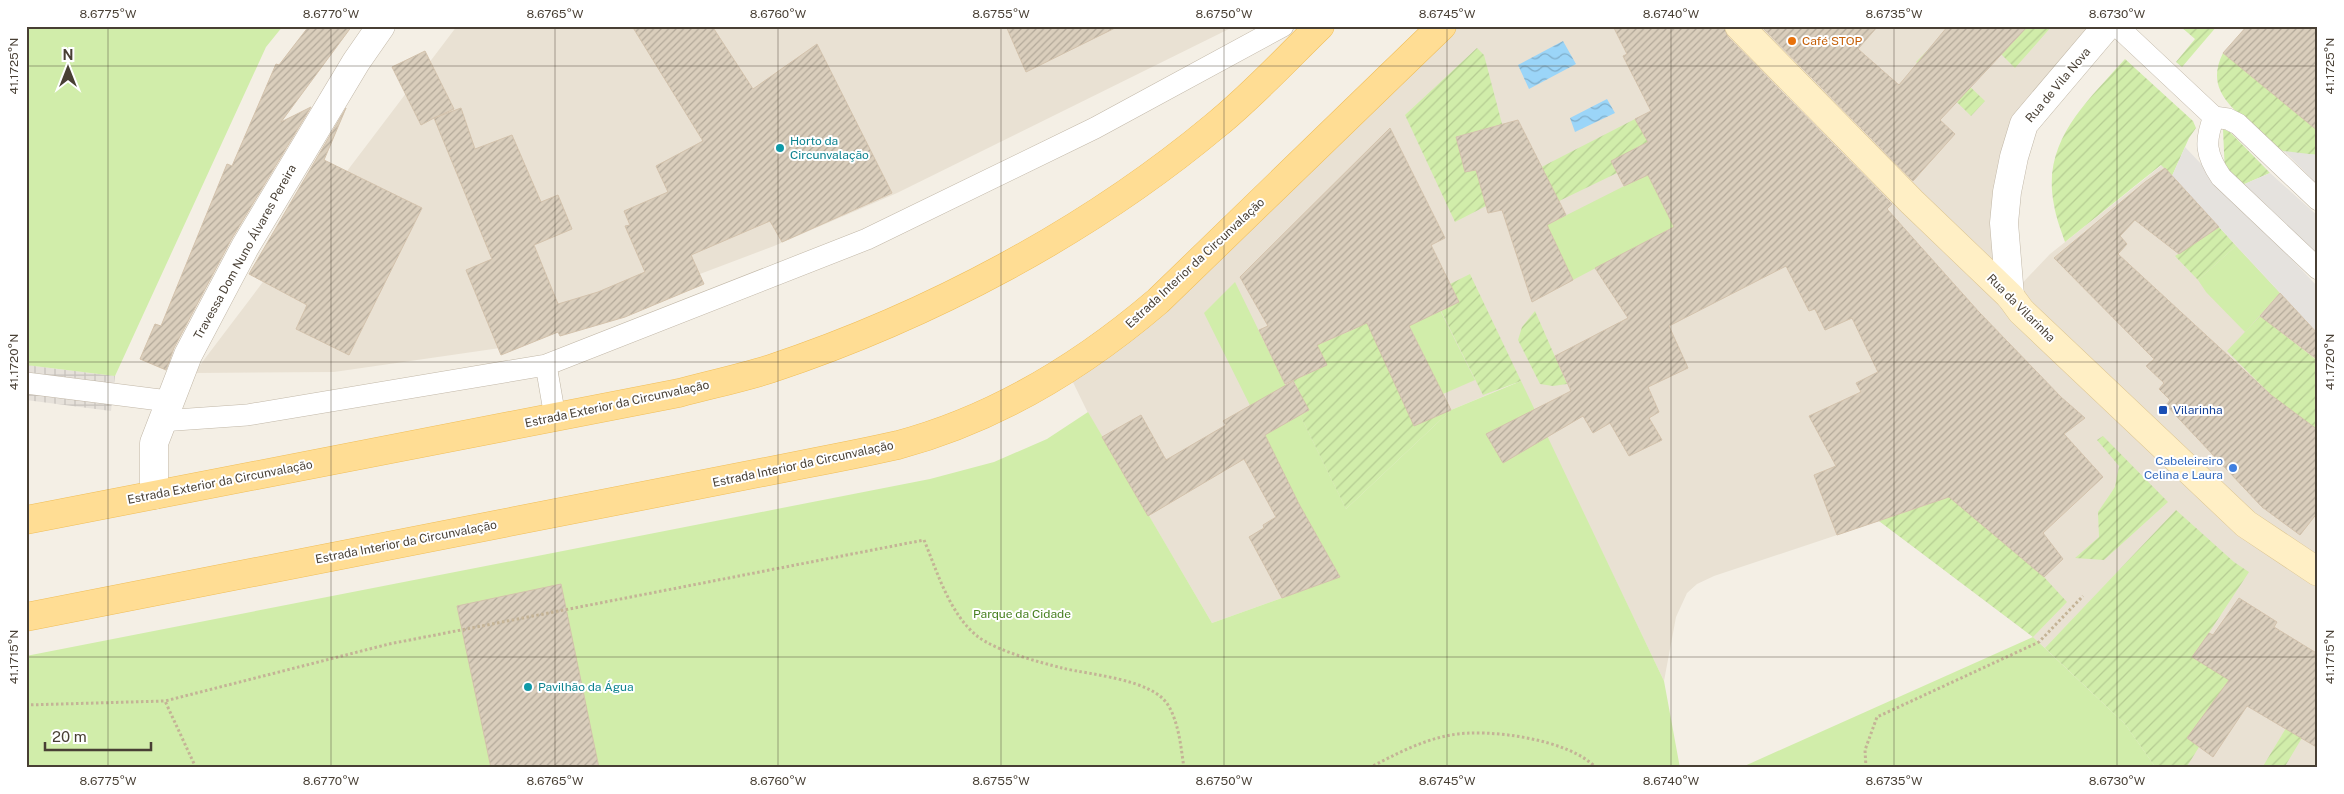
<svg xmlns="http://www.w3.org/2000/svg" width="2344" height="794" font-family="'Public Sans',sans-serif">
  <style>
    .residential { fill: #e9e1d3 }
    .industrial { fill: url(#industrial-grid) }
    .green { fill: #d1edaa }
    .garden { fill: url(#garden-furrows) }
    .parking { fill: #e5e2de }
    .water { fill: url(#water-waves) }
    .building { fill: url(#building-hatch); stroke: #d3c2ac }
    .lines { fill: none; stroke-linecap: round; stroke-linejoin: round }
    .lane-casing { stroke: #c1b7a7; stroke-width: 22 }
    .street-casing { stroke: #c1b7a7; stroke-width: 29 }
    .secondary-casing { stroke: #ddc692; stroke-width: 29 }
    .primary-casing { stroke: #f0be58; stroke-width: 29 }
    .path { stroke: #c4b396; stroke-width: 3; stroke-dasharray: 2.5 2.5; stroke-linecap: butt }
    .lane { stroke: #fff; stroke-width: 21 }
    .street { stroke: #fff; stroke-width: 28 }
    .secondary { stroke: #ffefc5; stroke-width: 28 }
    .primary { stroke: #ffdd94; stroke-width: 28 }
    .ticks { fill: none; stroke: #483f34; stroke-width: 1; stroke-opacity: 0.45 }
    .food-dot { fill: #e8710a; stroke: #fff; stroke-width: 2 }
    .culture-dot { fill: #0f9aa8; stroke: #fff; stroke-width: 2 }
    .transit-dot { fill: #1a4fb4; stroke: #fff; stroke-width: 2 }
    .shop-dot { fill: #3f7fe0; stroke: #fff; stroke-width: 2 }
    .labels { text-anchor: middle; stroke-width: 4; stroke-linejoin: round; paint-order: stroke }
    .food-label { font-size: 12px; fill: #c56008; stroke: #fff; text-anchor: start }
    .street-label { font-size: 12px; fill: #483f34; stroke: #fff }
    .culture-label { font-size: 12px; fill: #0d838f; stroke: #fff; text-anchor: start }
    .transit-label { font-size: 12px; fill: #164399; stroke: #fff; text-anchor: start }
    .shop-label { font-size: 12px; fill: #366cbe; stroke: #fff; text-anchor: end }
    .park-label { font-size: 12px; fill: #488021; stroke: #fff }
    .neatline { fill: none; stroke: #483f34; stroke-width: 2 }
    .ticks-label { font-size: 12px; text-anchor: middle; fill: #483f34 }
  </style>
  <defs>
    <pattern id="industrial-grid" width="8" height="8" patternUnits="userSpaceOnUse" patternTransform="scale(1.25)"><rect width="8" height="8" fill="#e6e1da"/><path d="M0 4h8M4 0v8" fill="none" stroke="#c7c2bc"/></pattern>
    <pattern id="garden-furrows" width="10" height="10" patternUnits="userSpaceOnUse" patternTransform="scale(1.25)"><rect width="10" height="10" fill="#d1edaa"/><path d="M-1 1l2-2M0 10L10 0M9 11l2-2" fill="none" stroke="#b5cc93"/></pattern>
    <pattern id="water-waves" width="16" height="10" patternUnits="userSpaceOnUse" patternTransform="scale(1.25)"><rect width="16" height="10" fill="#9bd5f8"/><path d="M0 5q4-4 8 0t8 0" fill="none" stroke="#80aeca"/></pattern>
    <pattern id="building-hatch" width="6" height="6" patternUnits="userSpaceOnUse" patternTransform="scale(1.25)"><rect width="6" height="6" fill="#dacebc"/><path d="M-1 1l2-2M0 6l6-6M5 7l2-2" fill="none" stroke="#b3a99a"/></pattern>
  </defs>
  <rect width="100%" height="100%" fill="#f4efe5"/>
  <path class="residential" d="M457 26H1235L897 193 774 246 507 347 334 372 194 373Z
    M1442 26H2107L2024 124 2010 296 2050 254 2162 165 2318 334V768H2156L2125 724 2033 637 1879 521 1714 576 1697 584 1687 593 1676 617 1664 681 1520 381 1451 410 1317 536 1340 577 1212 623 1088 413 1067 370Z"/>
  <path class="industrial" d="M26 365 115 376 111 411 26 400Z"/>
  <path class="green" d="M26 26H283L266 47 115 376 26 365Z
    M1648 174 1717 204 1573 280 1547 225Z
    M2236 246 2280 293 2245 332 2206 292 2198 280Z
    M1412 254 1475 380 1443 394 1397 301Z
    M1235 282 1346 509 1451 410 1521 381 1664 681 1680 768H26V656L930 479 994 462 1047 439 1088 412 1212 623 1340 577 1299 504 1204 313Z
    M2033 637 2125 724 2156 768H1740Z"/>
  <path class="garden" d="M2028 26H2052L2015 68 2001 54Z
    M2180 26H2217L2182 67 2176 62 2195 39Z
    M1932 46 1943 61 1985 101 1971 116 1916 62Z
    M1477 48 1484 55 1502 124 1456 137 1465 172 1476 170 1486 206 1455 222 1405 115Z
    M2223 53 2318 131V155C2308 154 2293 155 2283 151 2274 146 2264 136 2256 129 2231 107 2205 89 2223 53Z
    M2125 59 2193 121 2196 128 2189 138 2172 176 2161 165 2065 242C2061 230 2056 218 2054 205 2041 141 2087 102 2125 59Z
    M1635 119 1648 142 1611 161 1617 173 1557 202 1516 180Z
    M2223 129 2230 132 2270 173 2240 186 2225 174Z
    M2219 227 2236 246 2198 280 2175 256Z
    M1470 274 1521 381 1483 395 1441 311 1459 302 1450 284Z
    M1535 311 1567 384 1553 386 1540 384 1518 340 1522 327Z
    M2260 316 2318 361V444L2297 415 2271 395 2227 351Z
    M1365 318 1390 371 1424 355 1451 410 1346 509 1300 415 1308 410 1283 359 1310 373 1327 365 1317 345 1359 327Z
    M2103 436 2168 502 2104 560 2075 558 2099 537 2098 512 2115 487 2119 466 2097 440Z
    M1949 497 2044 577 2067 602 2033 637 1879 521Z
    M2176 510 2234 562 2249 572 2193 657 2238 685 2187 738 2199 747 2186 768H2156L2125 724 2045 648Z
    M2304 698 2318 711 2284 768H2262Z"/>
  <path class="parking" d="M2185 147 2318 287V334L2172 176Z
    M2284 151 2318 155V185Z
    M2270 173 2318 216V256L2240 186Z"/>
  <path class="water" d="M1563 41 1576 64 1529 89 1518 65Z
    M1607 99 1615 113 1575 132 1570 118Z"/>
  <path class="building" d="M309 26H352L281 122 311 107 231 240 174 348 166 370 140 359 155 324 161 326 227 164 232 166 276 64 279 65Z
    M632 26H712L753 89 817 44 892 193 782 242 770 221 691 255 704 284 625 317 560 336 558 332 501 355 466 270 492 259 434 118 421 125 392 67 425 51 454 109 434 118 461 108 475 149 512 135 541 202 558 195 572 229 534 245 558 304 598 292 645 272 625 226 630 225 624 211 668 192 656 166 703 141Z
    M1006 26H1119L1026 72Z
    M1613 26H1724L1728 37 1892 204 1887 209 1979 312 2061 397 2085 418 2064 434 2103 477 2043 533 2063 559 2044 577 1949 497 1837 535 1814 475 1836 466 1809 416 1861 392 1856 383 1878 372 1852 318 1825 330 1815 309 1809 311 1786 266 1669 326 1688 368 1648 387 1659 412 1649 418 1662 440 1629 456 1610 423 1593 433 1583 416 1503 463 1486 434 1571 391 1555 356 1628 318 1595 268 1674 227 1648 175 1624 186 1611 161 1648 142 1635 119 1651 111 1623 56 1627 54Z
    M1761 26H1878L1858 49 1899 85 1948 26H2028L1940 120 1955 134 1913 181Z
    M2247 26H2318V131L2223 53Z
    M346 108 324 160 422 208 349 355 296 329 307 305 249 274Z
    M1518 120 1566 215 1547 225 1573 280 1532 302 1502 210 1488 213 1476 170 1465 172 1456 137Z
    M1390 128 1445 238 1431 245 1459 302 1409 326 1451 410 1414 426 1367 323 1317 345 1327 365 1285 384 1259 330 1268 326 1240 277Z
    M2165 168 2219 227 2179 254 2135 220 2120 236 2127 244 2118 254 2271 395 2318 430V512L2300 535 2262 507 2166 405 2170 400 2159 389 2164 383 2146 366 2154 359 2054 258 2145 182Z
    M2280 293 2318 334V360L2260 316Z
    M1293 381 1309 410 1265 435 1299 504 1340 577 1282 598 1249 537 1264 528 1263 525 1276 517 1244 459 1148 516 1102 437 1141 415 1166 460 1226 425 1223 421Z
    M561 584 599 768H491L457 606Z
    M2239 598 2277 622 2274 627 2318 654V748L2247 706 2213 757 2187 738 2229 680 2192 657 2209 633 2213 635Z"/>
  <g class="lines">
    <g class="lane-casing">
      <path id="lane" d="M2117 26 2214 117C2204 142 2206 155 2221 177L2318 269
        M2214 117 2228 119 2238 124 2318 200
        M546 365 867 239 1095 128 1283 26
        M26 383 168 401
        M161 421 247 415 546 365 555 417"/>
    </g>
    <g class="street-casing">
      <path id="street" d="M2010 296 2004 223 2007 192 2014 157 2024 124 2107 26
        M154 495V443L188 355 245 247 356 62 381 26"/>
    </g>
    <g class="secondary-casing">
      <path id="secondary" d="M1739 26 1912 202 2010 296 2021 311 2246 524 2318 572"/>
    </g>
    <g class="primary-casing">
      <path id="primary" d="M26 520 679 393C709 385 741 378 770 369 929 316 1088 232 1216 125 1253 95 1286 59 1320 26
        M26 617 805 464C836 458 867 452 898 445 995 419 1082 366 1158 301L1442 26"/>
    </g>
    <path class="path" d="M26 705 165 701
      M196 768 165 701 389 644 924 540C937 571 949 613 977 636 996 651 1039 662 1062 668 1091 675 1152 679 1168 705 1179 723 1181 748 1184 768
      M1369 768C1394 755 1422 740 1451 735 1487 728 1570 739 1596 768
      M1866 768 1865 750 1877 717 2039 642 2083 596"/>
    <use href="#lane" class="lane"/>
    <use href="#street" class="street"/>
    <use href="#secondary" class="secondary"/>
    <use href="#primary" class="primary"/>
  </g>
  <path class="ticks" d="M108 26V768M331 26V768M555 26V768M778 26V768M1001 26V768M1224 26V768M1447 26V768M1671 26V768M1894 26V768M2117 26V768M26 66H2318M26 362H2318M26 657H2318"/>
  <circle class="food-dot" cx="1792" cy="41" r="5"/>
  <g class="culture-dot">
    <circle cx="780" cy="148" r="5"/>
    <circle cx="528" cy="687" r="5"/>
  </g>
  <rect class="transit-dot" x="2158" y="405" width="10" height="10" rx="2.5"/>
  <circle class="shop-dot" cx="2233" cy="468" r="5"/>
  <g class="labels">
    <g class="food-label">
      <text x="1802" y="45">Café STOP</text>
    </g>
    <g class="street-label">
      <text transform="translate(2058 85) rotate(-50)" y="4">Rua de Vila Nova</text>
      <text transform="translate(245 252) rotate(-61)" y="4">Travessa Dom Nuno Álvares Pereira</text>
      <text transform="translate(1195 263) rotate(-43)" y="4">Estrada Interior da Circunvalação</text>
      <text transform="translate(2021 308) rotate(45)" y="4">Rua da Vilarinha</text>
      <text transform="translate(617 404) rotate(-12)" y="4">Estrada Exterior da Circunvalação</text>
      <text transform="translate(803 464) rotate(-12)" y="4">Estrada Interior da Circunvalação</text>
      <text transform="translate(220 482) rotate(-11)" y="4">Estrada Exterior da Circunvalação</text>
      <text transform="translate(406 542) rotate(-11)" y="4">Estrada Interior da Circunvalação</text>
    </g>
    <g class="culture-label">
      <text x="790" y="145">Horto da<tspan x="790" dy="14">Circunvalação</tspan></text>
      <text x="538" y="691">Pavilhão da Água</text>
    </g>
    <g class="transit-label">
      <text x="2173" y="414">Vilarinha</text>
    </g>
    <g class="shop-label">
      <text x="2223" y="465">Cabeleireiro<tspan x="2223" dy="14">Celina e Laura</tspan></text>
    </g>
    <g class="park-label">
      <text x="1022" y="618">Parque da Cidade</text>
    </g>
  </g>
  <rect width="2344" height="794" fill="none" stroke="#ffffff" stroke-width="55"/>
  <g transform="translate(68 68)" stroke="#ffffff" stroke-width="4" paint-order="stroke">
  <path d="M0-4L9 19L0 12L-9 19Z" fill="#483f34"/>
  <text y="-8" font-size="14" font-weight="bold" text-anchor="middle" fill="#483f34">N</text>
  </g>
  <path d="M45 742v8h106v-8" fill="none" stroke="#483f34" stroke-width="2.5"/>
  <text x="52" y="742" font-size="15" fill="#483f34" stroke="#ffffff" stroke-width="4" paint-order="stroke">20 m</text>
  <rect x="28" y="28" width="2288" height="738" class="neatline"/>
  <g class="ticks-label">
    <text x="108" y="18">8.6775°W</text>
    <text x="331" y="18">8.6770°W</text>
    <text x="555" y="18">8.6765°W</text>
    <text x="778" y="18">8.6760°W</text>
    <text x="1001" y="18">8.6755°W</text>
    <text x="1224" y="18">8.6750°W</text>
    <text x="1447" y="18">8.6745°W</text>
    <text x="1671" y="18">8.6740°W</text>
    <text x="1894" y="18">8.6735°W</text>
    <text x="2117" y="18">8.6730°W</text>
    <text transform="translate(14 66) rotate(-90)" y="4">41.1725°N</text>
    <text transform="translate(2330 66) rotate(-90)" y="4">41.1725°N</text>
    <text transform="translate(14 362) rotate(-90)" y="4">41.1720°N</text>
    <text transform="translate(2330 362) rotate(-90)" y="4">41.1720°N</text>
    <text transform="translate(14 657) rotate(-90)" y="4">41.1715°N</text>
    <text transform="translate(2330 657) rotate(-90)" y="4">41.1715°N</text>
    <text x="108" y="785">8.6775°W</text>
    <text x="331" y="785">8.6770°W</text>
    <text x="555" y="785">8.6765°W</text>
    <text x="778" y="785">8.6760°W</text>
    <text x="1001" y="785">8.6755°W</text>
    <text x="1224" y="785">8.6750°W</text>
    <text x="1447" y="785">8.6745°W</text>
    <text x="1671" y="785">8.6740°W</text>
    <text x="1894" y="785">8.6735°W</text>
    <text x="2117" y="785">8.6730°W</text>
  </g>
</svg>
